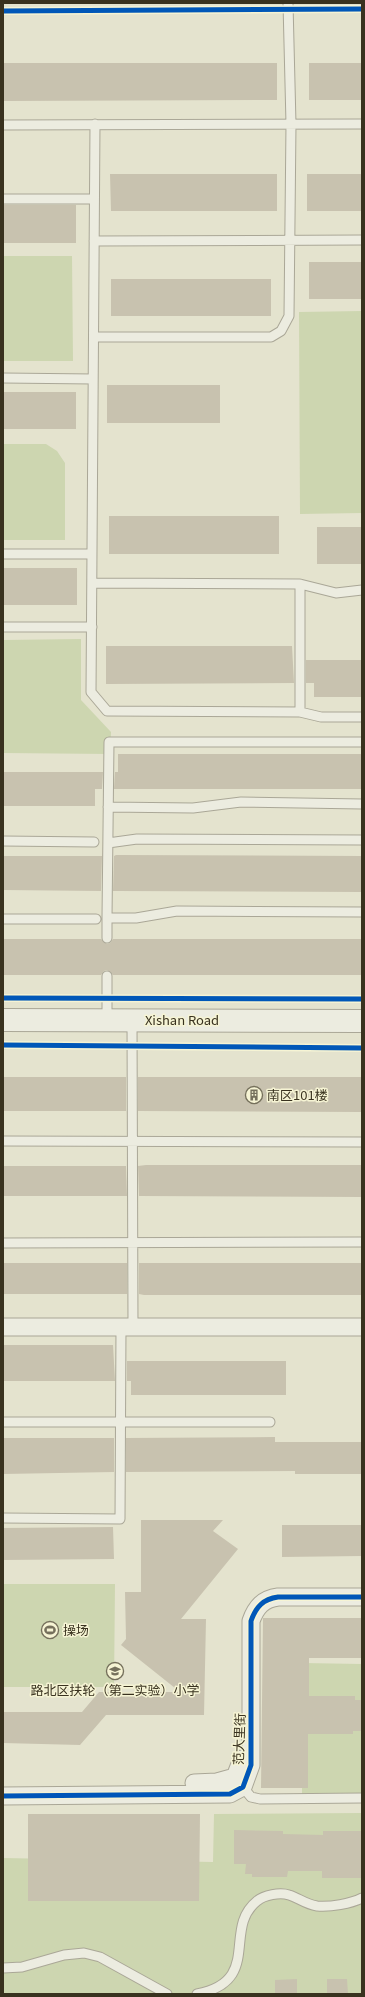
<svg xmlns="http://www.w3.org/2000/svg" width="365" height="1997" font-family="Georgia,'Noto Sans SC',serif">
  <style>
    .green { fill: #cdd6b0 }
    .building { fill: #c8c2af }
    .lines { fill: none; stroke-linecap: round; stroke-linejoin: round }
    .service-casing { stroke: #aaa797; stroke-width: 11 }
    .minor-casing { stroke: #aaa797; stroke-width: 19 }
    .tertiary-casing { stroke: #aaa797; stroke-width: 24 }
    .service { stroke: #ecece0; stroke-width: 9 }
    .minor { stroke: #ecece0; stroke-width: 17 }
    .tertiary { stroke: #ecece0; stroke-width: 22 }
    .cycleway-casing { stroke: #f6f4d4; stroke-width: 8 }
    .cycleway { stroke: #0057b8; stroke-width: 5 }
    .labels { text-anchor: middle; stroke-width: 3; stroke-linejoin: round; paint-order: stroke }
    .street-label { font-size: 13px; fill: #39321f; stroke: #f6f4d4 }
    .poi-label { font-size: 13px; fill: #39321f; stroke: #f6f4d4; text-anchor: start }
  </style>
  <rect width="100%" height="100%" fill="#e4e3ce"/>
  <path class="green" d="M3 256H72L73 361H3Z
    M362 311V513L300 514 299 312Z
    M3 444H46L57 451 65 463V540H3Z
    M81 639V700L111 732 110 754 3 753V640Z
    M3 1584H115L114 1687H3Z
    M302 1663 362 1664V1794L302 1795Z
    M362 1813V1994H3V1858L213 1862 214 1814Z"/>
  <path class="building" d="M3 63H277V100L3 101Z
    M309 63H362V100H309Z
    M110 174H277V211H111Z
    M307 174H362V211H307Z
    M3 205H76V243H3Z
    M309 262H362V299H309Z
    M111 279H271V316H111Z
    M107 385H220V423H107Z
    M3 392H76V429H3Z
    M109 516H279V554H109Z
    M317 527H362V564H317Z
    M3 568H77V605H3Z
    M106 646H292L294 683 106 684Z
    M306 660H362V697H314V683H306Z
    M118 754H362V789H114L115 772H118Z
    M3 772H103L102 789H95V806H3Z
    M116 855 362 856V892L116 891H113L114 856Z
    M3 856H102L101 891 3 890Z
    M3 939H101L107 944 110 943 113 939H362V975H113L107 970 104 971 101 975H3Z
    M3 1077H126V1111H3Z
    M138 1077H362V1112L138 1111Z
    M146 1165H362V1197L139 1196 138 1166Z
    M3 1166H126L127 1196H3Z
    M3 1263H127V1294H3Z
    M139 1263H362V1295H144L139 1294Z
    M3 1345H113L115 1381H3Z
    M127 1361H286V1395H131V1381H127Z
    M275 1437V1442H362V1474H295V1471L126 1472V1438Z
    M3 1438H114V1472L3 1474Z
    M141 1520H223L213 1531 238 1549 181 1619H206L204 1715H106L80 1745 3 1743V1712H82L99 1692H180L121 1645 126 1639 125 1592H141Z
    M282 1525H362V1556L282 1557Z
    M113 1527 114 1559 3 1560V1528Z
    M263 1618H362V1658H309V1696H355V1700H362V1731H353V1734H308V1788H261Z
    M28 1814H200L199 1901H28Z
    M234 1830 283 1831V1834L323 1835V1831H362V1878H322V1871H288L287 1877H252V1874H245L246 1864H234Z
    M297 1979V1994H275V1980Z
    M327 1979H347L348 1994H327Z"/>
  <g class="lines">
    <g class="service-casing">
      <path id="service" d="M95 124 91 692 107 711 300 712 321 717H362
        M3 125 362 124
        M3 199H94
        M94 241 362 240
        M94 337H271L281 331 289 316 291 124 288 3
        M3 378 93 379
        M3 554H92
        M92 583 300 584 336 593 362 590
        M300 584V712
        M3 627H92
        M108 807 193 808 241 802 362 804
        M3 841 94 842
        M108 843 137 839 362 840
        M107 918 109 742H362
        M3 919H96
        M107 938V918H136L177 911 362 912
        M107 1020V976
        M132 1020 133 1327
        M3 1141 362 1142
        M3 1243 362 1242
        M3 1422H270
        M3 1518 120 1519 121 1327
        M241 1785 251 1797 260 1799 362 1798
        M3 1968 22 1967 64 1955 84 1953 100 1957 167 1994
        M197 1994C263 1981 222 1929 257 1901 264 1895 280 1892 289 1895 299 1898 305 1904 317 1906 331 1907 350 1904 362 1898"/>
    </g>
    <g class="minor-casing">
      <path id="minor" d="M3 1327H362
        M194 1783 217 1782 235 1777 242 1759
        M3 1796 230 1794 243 1787 251 1765V1621C256 1607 263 1599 278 1597H362"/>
    </g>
    <g class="tertiary-casing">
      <path id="tertiary" d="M3 1020 362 1021"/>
    </g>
    <use href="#service" class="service"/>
    <use href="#minor" class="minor"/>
    <use href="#tertiary" class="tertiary"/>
    <g class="cycleway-casing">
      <path id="cycleway" d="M3 11 362 9
        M3 998 362 999
        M3 1045 362 1048
        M3 1796 230 1794 243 1787 251 1765V1621C256 1607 263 1599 278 1597H362"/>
    </g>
    <use href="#cycleway" class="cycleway"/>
  </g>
  <defs>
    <g id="building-ring" transform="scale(0.9)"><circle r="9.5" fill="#f6f4d4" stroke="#75705c" stroke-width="1.5"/><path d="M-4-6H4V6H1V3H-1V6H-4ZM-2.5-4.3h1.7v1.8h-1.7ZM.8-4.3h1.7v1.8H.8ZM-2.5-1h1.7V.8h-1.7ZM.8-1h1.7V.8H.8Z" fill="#75705c"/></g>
    <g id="stadium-ring" transform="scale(0.9)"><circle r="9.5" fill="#f6f4d4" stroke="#75705c" stroke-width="1.5"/><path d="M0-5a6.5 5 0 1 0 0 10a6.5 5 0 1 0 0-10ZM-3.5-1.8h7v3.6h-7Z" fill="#75705c"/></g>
    <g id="school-ring" transform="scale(0.9)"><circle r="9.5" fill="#f6f4d4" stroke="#75705c" stroke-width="1.5"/><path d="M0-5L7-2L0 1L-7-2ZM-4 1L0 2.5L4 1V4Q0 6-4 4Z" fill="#75705c"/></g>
  </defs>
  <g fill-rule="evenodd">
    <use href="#building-ring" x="254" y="1095"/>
    <use href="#stadium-ring" x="50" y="1630"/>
    <use href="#school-ring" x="115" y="1671"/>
  </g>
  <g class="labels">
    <g class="street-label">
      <text x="182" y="1025">Xishan Road</text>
      <text transform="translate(239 1739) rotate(-88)" y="5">范大里街</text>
    </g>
    <g class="poi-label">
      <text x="267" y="1100">南区101楼</text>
      <text x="63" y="1635">操场</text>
      <text x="115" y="1695" text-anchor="middle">路北区扶轮（第二实验）小学</text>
    </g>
  </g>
  <rect width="365" height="1997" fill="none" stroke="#39321f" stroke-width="8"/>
</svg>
